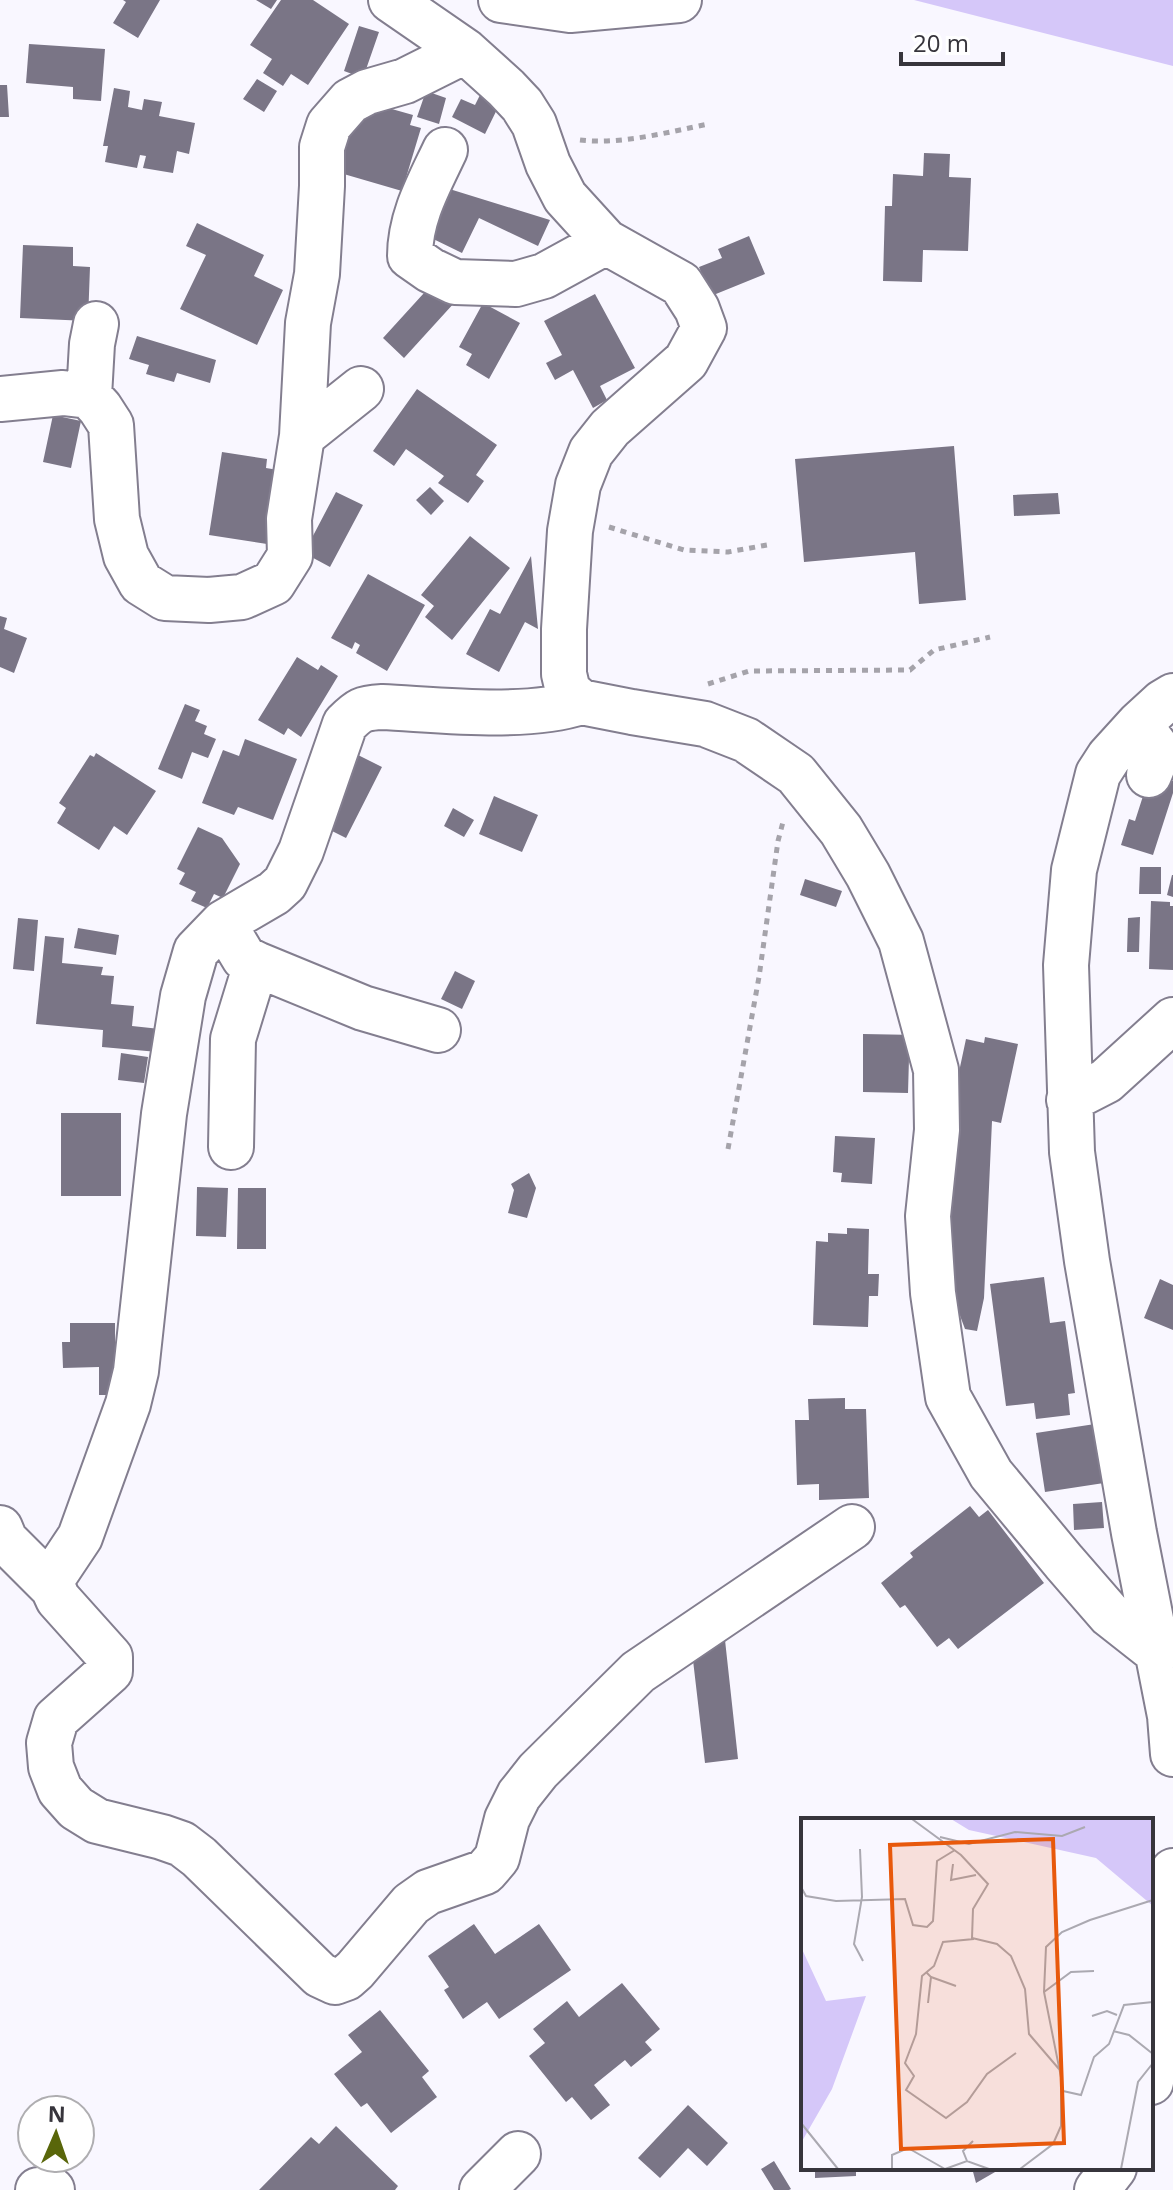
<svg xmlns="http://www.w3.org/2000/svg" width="1173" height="2190" font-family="'Open Sans',sans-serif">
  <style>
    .green { fill: #d5c7f9 }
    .building { fill: #7a7586 }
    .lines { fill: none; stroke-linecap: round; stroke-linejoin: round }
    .minor-casing { stroke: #837e8f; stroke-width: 48 }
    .path { stroke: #a5a3aa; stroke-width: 5; stroke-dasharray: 6 6; stroke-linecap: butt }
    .minor { stroke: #fff; stroke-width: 44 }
    .inset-road { fill: none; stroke: #aba9b1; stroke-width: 2 }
    .view { fill: #e8590c; fill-opacity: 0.15; stroke: #e8590c; stroke-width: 4 }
    .inset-edge { fill: none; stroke: #37353c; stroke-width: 4 }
  </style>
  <rect width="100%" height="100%" fill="#f9f7ff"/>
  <path class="green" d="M914 0H1173V66Z"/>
  <path class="building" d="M123 0H160L138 38 113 23 126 2Z
    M256 0H277L271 9Z
    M281 0H313L349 24 308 85 291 74 283 86 263 73 272 59 250 45Z
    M359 26 379 32 363 78 344 71Z
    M29 44 105 49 101 101 73 99V87L26 83Z
    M257 79 277 91 264 112 243 99Z
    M486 83 505 93 485 134 452 117 461 99 475 105Z
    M0 85H7L9 117H0Z
    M114 88 130 91 128 107 142 110 144 99 162 102 159 116 195 123 189 154 177 151 173 173 143 168 146 156 140 155 137 168 105 162 108 146H103Z
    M426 91 446 98 439 124 417 117Z
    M360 100 413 115 410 125 421 128 402 191 330 170Z
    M924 153 950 154 949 177 971 178 968 251 923 250 922 282 883 281 885 206H892L893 174 923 176Z
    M443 187 550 220 538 246 479 218 462 253 421 233Z
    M197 223 264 255 254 276 283 290 257 345 180 309 206 255 186 246Z
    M749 236 765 274 711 296 699 267 722 258 718 249Z
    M23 245 73 247V266L90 267 88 321 20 318Z
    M434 282 455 302 404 358 383 338Z
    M595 294 635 368 600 386 607 400 593 408 573 370 555 380 546 363 562 355 544 321Z
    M483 303 520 323 489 379 466 365 472 354 459 347Z
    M137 336 216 360 210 383 177 373 174 382 146 374 149 365 129 359Z
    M417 389 497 445 476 475 484 481 468 503 438 483 444 476 406 449 394 466 373 451Z
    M53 415 81 421 71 468 43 462Z
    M954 446 966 600 919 604 915 552 804 562 795 459Z
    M222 452 267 459 266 468 278 470 267 544 209 535Z
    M430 487 444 501 431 515 416 500Z
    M336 492 363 505 330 567 304 553Z
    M1058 493 1060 514 1014 516 1013 495Z
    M470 536 510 568 452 640 425 617 434 606 421 595Z
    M531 556 538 629 525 622 499 672 466 654 490 609 500 614Z
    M368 574 425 605 387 671 356 653 360 645 355 642 352 649 331 638Z
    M0 616 7 618 4 629 27 638 14 673 0 667Z
    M297 657 318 670 321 665 338 676 301 737 288 728 284 735 258 720Z
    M185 704 200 710 195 721 207 726 204 734 216 739 208 758 192 752 182 779 158 769Z
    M245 739 297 759 273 820 238 807 234 815 202 803 223 750 239 756Z
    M350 751 382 767 346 838 314 822Z
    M96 753 156 791 127 835 114 826 99 850 57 823 66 808 59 803 90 755 94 757Z
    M1155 776 1173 781V793L1153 855 1121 845 1129 819 1135 821 1143 796 1148 798Z
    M494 796 538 815 522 852 479 834Z
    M453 808 474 820 464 837 444 826Z
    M198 827 222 838 240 864 223 898 214 894 207 908 191 901 196 892 179 884 185 873 177 869Z
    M1140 867H1161V894H1139Z
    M1172 875H1173V897L1167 895Z
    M805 879 842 891 836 907 800 895Z
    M1151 901 1170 902V906H1173V970L1149 969Z
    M1140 917 1139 952H1127L1128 918Z
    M18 918 38 920 34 971 13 969Z
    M78 928 119 935 116 955 74 948Z
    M45 936 64 938 62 963 103 967 101 975 114 976 111 1004 134 1006 132 1026 160 1029 158 1052 102 1047 103 1030 36 1024Z
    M455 971 475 981 462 1009 441 999Z
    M863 1034 917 1035V1059L909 1058 908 1093 863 1092Z
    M985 1037 1018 1044 1001 1123 992 1121 984 1298 977 1331 965 1329 956 1305 948 1225 947 1128 966 1039 984 1043Z
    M121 1053 148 1057 144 1083 118 1080Z
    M61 1113H121V1196H61Z
    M835 1136 875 1138 872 1184 841 1182 842 1173 833 1172Z
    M529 1173 536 1188 527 1218 508 1213 514 1190 511 1184Z
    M197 1187 228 1188 226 1237 196 1236Z
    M238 1188H266V1249H237Z
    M847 1228 869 1229 868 1274H879L878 1296H869L868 1327 813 1325 816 1241 828 1242V1233L847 1234Z
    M1044 1277 1050 1323 1065 1321 1075 1393 1068 1394 1070 1415 1036 1419 1034 1403 1006 1406 990 1284Z
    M1160 1279 1173 1285V1330L1144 1318Z
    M70 1323H115V1395H99V1367L63 1368 62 1342H70Z
    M845 1398V1409H866L869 1498 819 1500V1484L797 1485 795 1420H809L808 1399Z
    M1095 1424 1104 1483 1045 1492 1036 1433Z
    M1102 1502 1104 1528 1074 1530 1073 1504Z
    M970 1506 979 1517 988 1510 1044 1583 958 1649 949 1638 937 1647 905 1605 900 1608 881 1583 913 1557 910 1553Z
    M725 1640 738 1759 705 1763 691 1643Z
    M474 1924 495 1954 539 1924 571 1970 499 2019 487 2002 463 2019 444 1990 449 1987 428 1956Z
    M622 1983 660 2029 645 2042 652 2050 631 2067 625 2060 594 2085 610 2105 591 2120 572 2097 566 2102 529 2056 545 2043 533 2029 567 2001 579 2017Z
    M380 2010 429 2071 422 2077 437 2097 391 2133 367 2103 361 2107 334 2074 362 2052 348 2035Z
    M688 2105 728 2143 707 2166 688 2148 660 2178 638 2158Z
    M336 2126 398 2186 395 2190H259L311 2137 319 2144Z
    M774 2161 791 2189 789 2190H774L761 2169Z
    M815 2168H856V2176L815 2178Z
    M972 2168H1002L976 2183Z"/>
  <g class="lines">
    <g class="minor-casing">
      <path id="minor" d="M391 0 465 51 506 88 522 105 534 124 548 164 565 197 606 242 681 284 697 309 704 328 686 361 610 428 591 452 578 485 570 531 564 629V674L568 691 581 702 632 712 705 724 746 740 796 774 841 830 868 875 901 941 936 1070 937 1130 928 1216 933 1293 948 1397 991 1474 1064 1562 1110 1615 1157 1652
        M501 0 570 10 679 0
        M445 150C429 184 410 217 410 256L430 270 455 282 516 284 544 276 606 242
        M89 396 92 344 96 324
        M0 399 63 393 89 396 100 408 111 425 117 519 126 556 141 583 165 598 209 600 242 597 273 583 290 556 289 519 302 436 308 323 317 274 322 186V147L329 125 350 101 367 92 405 81 465 51
        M302 436 361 389
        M1173 696 1163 702 1139 724 1109 757 1098 774 1074 870 1066 965 1072 1152 1087 1261 1134 1533 1170 1716 1173 1754
        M581 702C526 720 442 710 382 707 362 708 359 710 345 724L301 851 285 883 274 893 223 923 196 951 183 996 164 1114 136 1371 128 1404 80 1537 54 1576 53 1588 58 1599 110 1657V1671L56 1719 49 1743 51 1767 60 1790 76 1808 97 1821 162 1837 182 1844 199 1857 320 1975 335 1982 346 1978 355 1970 411 1904 428 1892 485 1872 497 1858 507 1819 519 1795 538 1771 638 1672 852 1527
        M1139 724 1159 751 1149 775
        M223 923 244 958 256 964 233 1039 231 1147
        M256 964 363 1008 438 1030
        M1069 1100 1106 1081 1173 1020
        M0 1528 5 1540 53 1588
        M1151 2082 1161 2022 1173 1871
        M38 2190H52
        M482 2190 518 2154
        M1097 2190 1114 2168"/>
    </g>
    <path class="path" d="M580 140C620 145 669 132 708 124
      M609 527 684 550 728 552 767 545
      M708 684 749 671 910 670 934 650 990 637
      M728 1149 759 977 778 841 783 822"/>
    <use href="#minor" class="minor"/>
  </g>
  <g transform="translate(801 1818)">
    <rect width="352" height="352" fill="#f9f7ff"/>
    <path d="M150 1H352V88L295 40 168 12ZM0 129 25 183 65 178 31 271 0 325Z" fill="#d5c7f9"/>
    <path class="inset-road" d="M111 1 160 37 187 66 172 91 171 120 196 126 210 138 224 171 228 216 258 251M139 19 168 26 214 14 261 18 284 9M59 31 61 79 53 126 62 143M152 46 150 62 175 57M0 69 5 78 35 83 104 81 112 107 126 109 132 103 136 43 154 32M173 121 142 124 133 148 121 158 115 216 104 245 113 258 105 272 145 300 166 284 186 256 215 235M125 154 130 159 127 185M130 159 155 168M243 174 270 154 293 153M291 198 306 193 316 197M312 213 328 217 352 236M262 273 280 277 293 239 308 226 323 187 352 184M0 305 37 351M166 343 162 333 172 323M91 351V337L107 330 144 351M144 351 166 343 188 351M219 351 252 326 260 308V259L243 174 245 129 261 114 289 102 352 82M320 351 337 264 352 245"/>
    <path class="view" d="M252 21 263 325 100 331 89 27Z"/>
    <rect width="352" height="352" class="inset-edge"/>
  </g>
  <g transform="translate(56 2134) rotate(2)"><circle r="38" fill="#ffffff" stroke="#afaeb1" stroke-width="2"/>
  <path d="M0-6L14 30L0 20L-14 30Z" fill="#59660a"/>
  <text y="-12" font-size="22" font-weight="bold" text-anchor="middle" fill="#37353c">N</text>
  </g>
  <path d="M901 52v12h102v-12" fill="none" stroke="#37353c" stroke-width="4"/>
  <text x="913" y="52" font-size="24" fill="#37353c" stroke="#ffffff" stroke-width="6" paint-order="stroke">20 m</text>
</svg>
